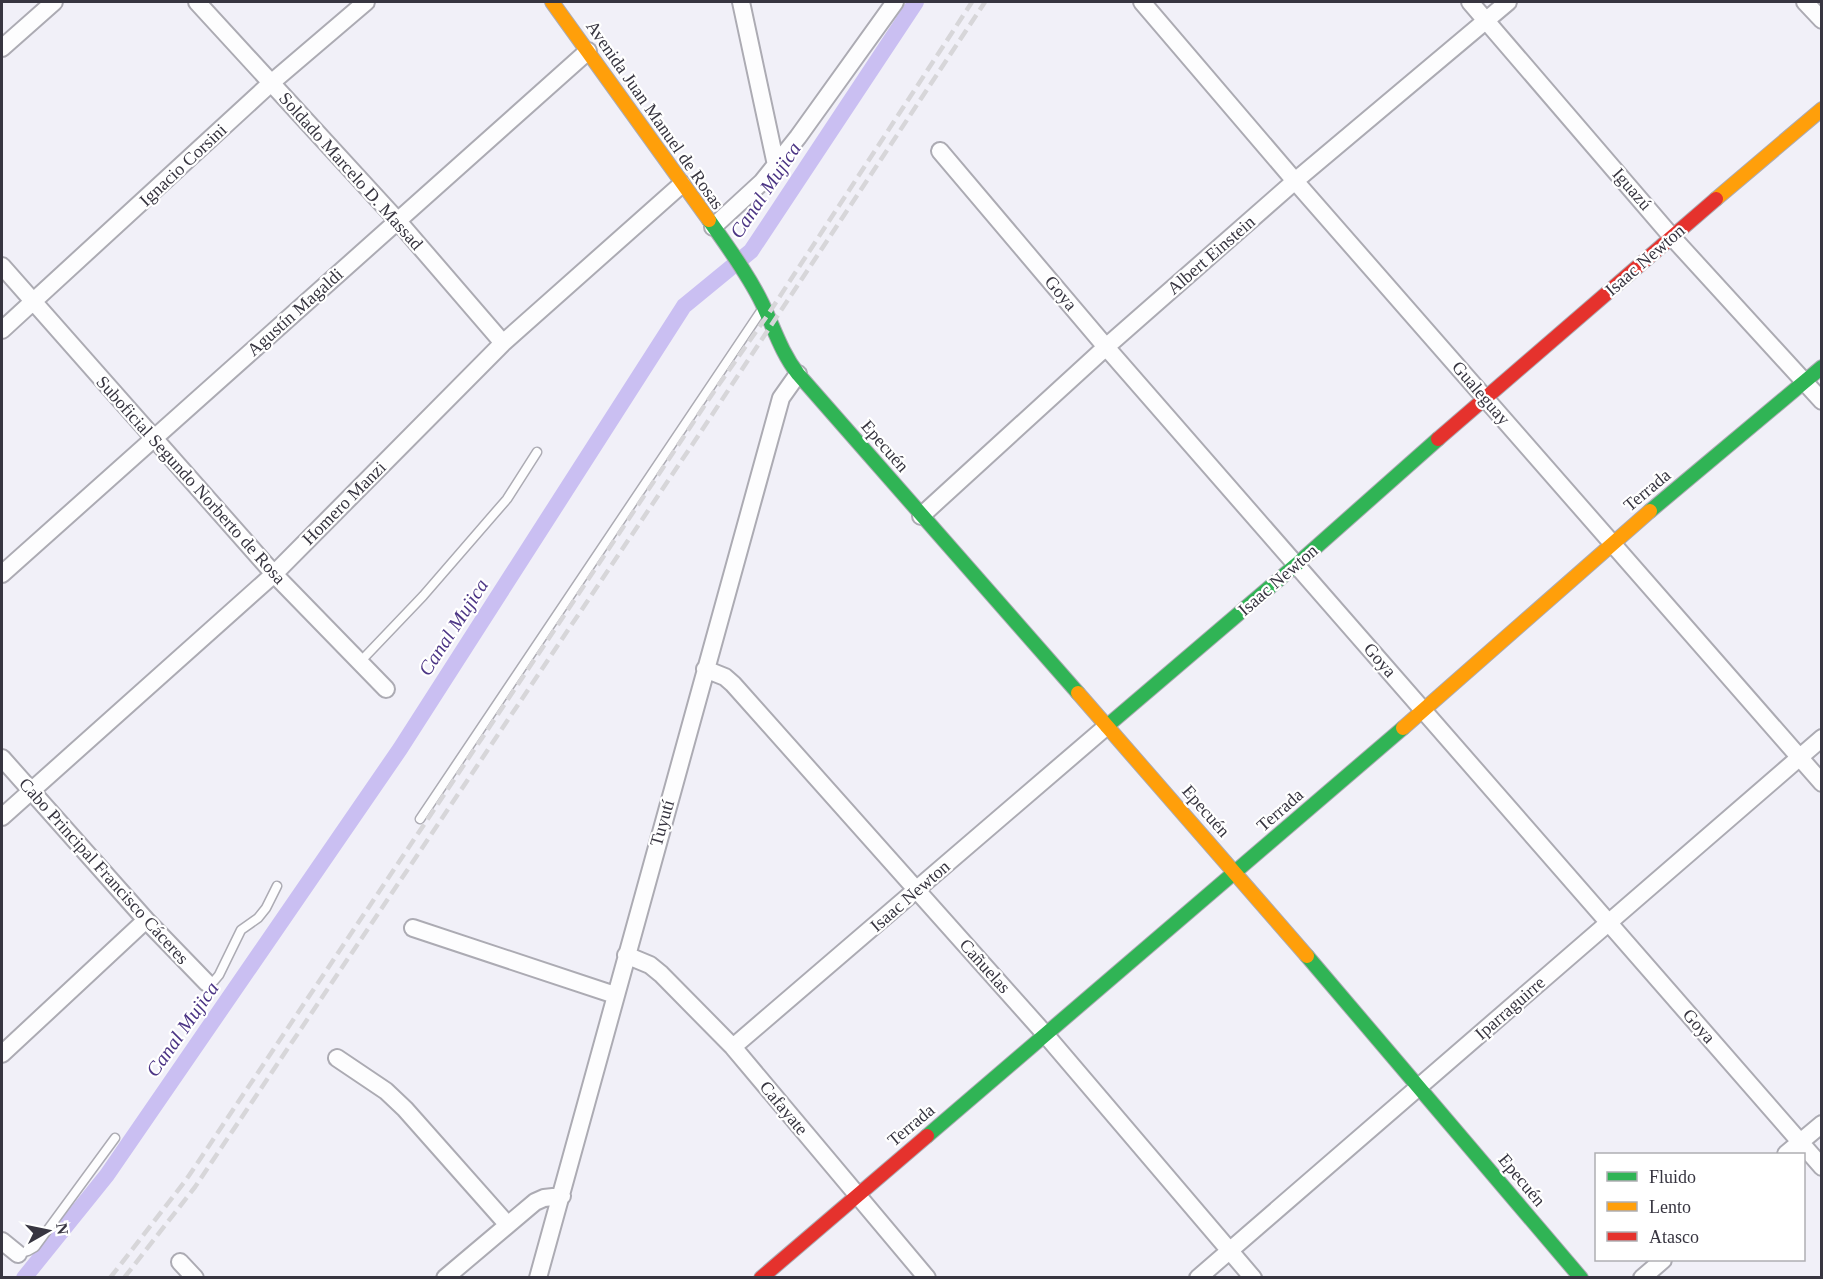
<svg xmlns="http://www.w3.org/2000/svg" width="1823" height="1279" font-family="'Times New Roman',serif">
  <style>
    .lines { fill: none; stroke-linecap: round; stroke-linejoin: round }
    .canal { stroke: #cabff2; stroke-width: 16 }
    .lane-casing { stroke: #acabb3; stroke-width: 11 }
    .street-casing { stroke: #acabb3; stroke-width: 20 }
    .fast-casing { stroke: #acabb3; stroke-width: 16 }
    .slow-casing { stroke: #acabb3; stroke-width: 16 }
    .jam-casing { stroke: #acabb3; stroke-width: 16 }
    .lane { stroke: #fdfdfe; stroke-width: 8 }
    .street { stroke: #fdfdfe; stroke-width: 16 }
    .fast { stroke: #30b455; stroke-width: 14 }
    .slow { stroke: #ff9f0a; stroke-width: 14 }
    .jam { stroke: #e5322d; stroke-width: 14 }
    .rail { stroke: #d7d6d9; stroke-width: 4.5; stroke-dasharray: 12 6; stroke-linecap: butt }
    .labels { text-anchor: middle; stroke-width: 4.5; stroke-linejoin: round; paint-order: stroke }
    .street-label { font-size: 18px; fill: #373540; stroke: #fff }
    .water-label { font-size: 20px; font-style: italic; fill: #4c3585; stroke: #fff }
  </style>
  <rect width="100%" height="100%" fill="#f1f0f8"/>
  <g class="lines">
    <path class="canal" d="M24 1278 107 1175 400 749 684 306 751 251 916 2"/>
    <g class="lane-casing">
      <path id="lane" d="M359 663 423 596 507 499 537 452
        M420 819 761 311
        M207 983 214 981 219 975 241 930 258 918 266 908 277 886
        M18 1254 28 1251 35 1247 115 1138"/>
    </g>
    <g class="street-casing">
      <path id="street" d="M197 2 397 220 503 343
        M741 2 776 165
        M1142 2 1295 181 1822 783
        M1470 2 1672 237 1822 401
        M1805 2 1822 20
        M2 48 54 2
        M940 151 1106 347 1822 1167
        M713 227 762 182 798 137 895 2
        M2 266 274 574 386 689
        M2 330 271 83 366 2
        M921 516 1106 347 1295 181 1508 2
        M2 574 588 51
        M705 669 725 677 733 684 1045 1034 1253 1278
        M2 758 146 920 207 983
        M2 817 274 574 503 343 682 184
        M413 928 615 995
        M626 955 650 965 661 974 733 1047 927 1278
        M733 1047 1107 726
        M2 1054 146 920
        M337 1058 386 1091 405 1109 507 1224
        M1786 1154 1822 1124
        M2 1241 18 1254
        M180 1262 195 1278
        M445 1278 535 1202 544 1198 562 1196
        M538 1278 781 398 798 374
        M1198 1278 1822 738
        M1642 1278 1663 1260"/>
    </g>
    <g class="fast-casing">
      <path id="fast" d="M709 220C727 246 748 274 762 303 774 328 781 352 798 374L1078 693
        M1650 511 1822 367
        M1107 726 1297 564 1438 439
        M1307 956 1581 1278
        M927 1136 1403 728"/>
    </g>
    <g class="slow-casing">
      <path id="slow" d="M552 2 709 220
        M1716 199 1822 109
        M1078 693 1307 956
        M1403 728 1650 511"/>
    </g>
    <g class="jam-casing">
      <path id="jam" d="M1438 439 1716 199
        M761 1278 927 1136"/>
    </g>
    <use href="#lane" class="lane"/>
    <use href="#street" class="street"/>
    <use href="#fast" class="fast"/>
    <use href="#slow" class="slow"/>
    <use href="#jam" class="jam"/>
    <path class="rail" d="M110 1278 186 1180 715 390 767 316 972 2
      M124 1278 195 1187 694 442 985 2"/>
  </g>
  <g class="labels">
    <g class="street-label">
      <text transform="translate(655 115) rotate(55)" y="6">Avenida Juan Manuel de Rosas</text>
      <text transform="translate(183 165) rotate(-43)" y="6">Ignacio Corsini</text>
      <text transform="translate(351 171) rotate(48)" y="6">Soldado Marcelo D. Massad</text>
      <text transform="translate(1632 189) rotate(49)" y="6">Iguazú</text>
      <text transform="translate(1211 255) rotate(-41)" y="6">Albert Einstein</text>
      <text transform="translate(1645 260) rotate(-41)" y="6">Isaac Newton</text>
      <text transform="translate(1061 293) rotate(50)" y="6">Goya</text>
      <text transform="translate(295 312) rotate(-42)" y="6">Agustín Magaldi</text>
      <text transform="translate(1481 393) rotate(49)" y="6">Gualeguay</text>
      <text transform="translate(885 446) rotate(49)" y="6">Epecuén</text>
      <text transform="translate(191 480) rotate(48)" y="6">Suboficial Segundo Norberto de Rosa</text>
      <text transform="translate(1647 490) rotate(-40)" y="6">Terrada</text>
      <text transform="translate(344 503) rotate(-45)" y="6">Homero Manzi</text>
      <text transform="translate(1278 580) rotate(-41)" y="6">Isaac Newton</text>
      <text transform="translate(1380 660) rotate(49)" y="6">Goya</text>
      <text transform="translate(1280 810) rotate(-41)" y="6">Terrada</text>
      <text transform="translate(1206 811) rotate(49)" y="6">Epecuén</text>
      <text transform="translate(662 823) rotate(-74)" y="6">Tuyutí</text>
      <text transform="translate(104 871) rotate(48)" y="6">Cabo Principal Francisco Cáceres</text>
      <text transform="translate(910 896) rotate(-41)" y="6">Isaac Newton</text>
      <text transform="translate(985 966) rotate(48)" y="6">Cañuelas</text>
      <text transform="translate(1510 1008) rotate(-41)" y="6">Iparraguirre</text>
      <text transform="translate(1699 1026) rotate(49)" y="6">Goya</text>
      <text transform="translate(784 1108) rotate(50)" y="6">Cafayate</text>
      <text transform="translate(911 1125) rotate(-40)" y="6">Terrada</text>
      <text transform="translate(1522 1180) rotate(50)" y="6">Epecuén</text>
    </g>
    <g class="water-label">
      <text transform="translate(765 190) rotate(-56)" y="7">Canal Mujica</text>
      <text transform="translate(453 627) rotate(-57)" y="7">Canal Mujica</text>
      <text transform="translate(182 1029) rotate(-55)" y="7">Canal Mujica</text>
    </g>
  </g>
  <rect width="1823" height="1279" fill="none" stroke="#373540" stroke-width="6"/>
  <rect x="1595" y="1153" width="210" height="108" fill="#ffffff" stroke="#afaeb3" stroke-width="1.5"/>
  <rect x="1607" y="1172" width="30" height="9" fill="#30b455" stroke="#afaeb3" stroke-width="1.5"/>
  <text x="1649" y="1183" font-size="18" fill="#373540">Fluido</text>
  <rect x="1607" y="1202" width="30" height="9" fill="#ff9f0a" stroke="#afaeb3" stroke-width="1.5"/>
  <text x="1649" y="1213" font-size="18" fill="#373540">Lento</text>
  <rect x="1607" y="1232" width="30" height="9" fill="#e5322d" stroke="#afaeb3" stroke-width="1.5"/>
  <text x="1649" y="1243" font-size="18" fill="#373540">Atasco</text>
  <g transform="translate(48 1231) rotate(81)" stroke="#ffffff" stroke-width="4.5" paint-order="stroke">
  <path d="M0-4.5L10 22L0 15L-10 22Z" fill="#373540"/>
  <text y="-9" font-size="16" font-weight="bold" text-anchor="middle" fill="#373540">N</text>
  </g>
</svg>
